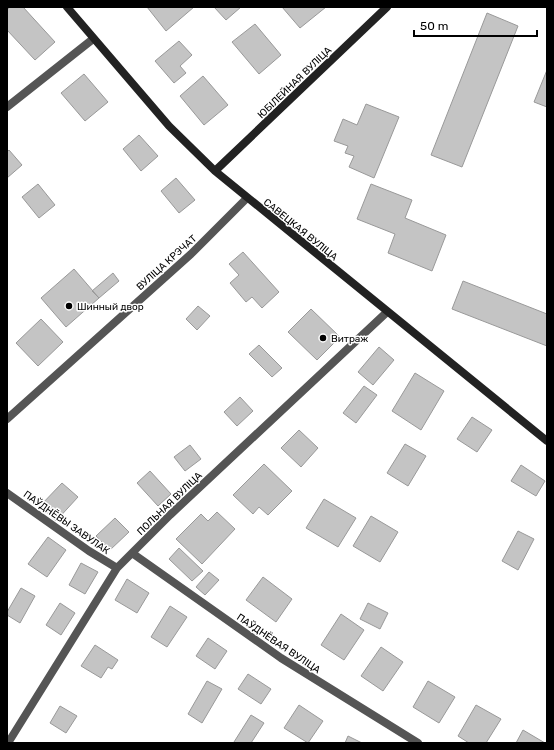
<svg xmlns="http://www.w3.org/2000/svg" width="554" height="750" font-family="Rubik,sans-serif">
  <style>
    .building { fill: #c4c4c4; stroke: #999 }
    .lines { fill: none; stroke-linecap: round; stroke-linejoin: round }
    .street { stroke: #555; stroke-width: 8 }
    .secondary { stroke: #222; stroke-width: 8 }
    .poi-dot { fill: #000; stroke: #fff; stroke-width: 1.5 }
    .labels { text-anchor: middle; stroke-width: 3; stroke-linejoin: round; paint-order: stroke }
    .street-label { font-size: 10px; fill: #000; stroke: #fff }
    .poi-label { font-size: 10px; fill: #000; stroke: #fff; text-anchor: start }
  </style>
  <rect width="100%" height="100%" fill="#fff"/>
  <path class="building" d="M10 7H23L55 42 35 60 7 30V10Z
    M147 7H194L166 31Z
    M214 7H241L226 20Z
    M282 7H326L300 28Z
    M487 13 518 26 462 167 431 155Z
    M255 24 281 55 259 74 232 42Z
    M179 41 192 55 180 66 186 73 174 83 155 61Z
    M547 70V107L534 102Z
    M84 74 108 102 85 121 61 93Z
    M203 76 228 105 204 125 180 96Z
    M366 104 399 117 374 178 349 167 354 156 345 153 348 146 334 141 343 119 357 125Z
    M139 135 158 156 141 171 123 149Z
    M9 150 22 165 7 178V152Z
    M176 178 195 200 179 213 161 191Z
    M38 184 55 205 39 218 22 197Z
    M371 184 412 200 405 218 446 235 432 271 388 253 395 234 357 219Z
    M243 252 279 292 262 308 252 297 246 302 230 283 239 275 229 264Z
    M74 269 99 298 66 327 41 298Z
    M113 273 119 281 99 298 92 291Z
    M463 281 547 314V346L452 309Z
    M198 306 210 316 197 330 186 319Z
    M311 309 340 337 317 360 288 332Z
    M41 319 63 342 38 366 16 343Z
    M259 345 282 368 272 377 249 354Z
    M379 347 394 360 373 385 358 372Z
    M415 373 444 391 421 430 392 411Z
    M364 386 377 395 356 423 343 413Z
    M240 397 253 411 237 426 224 412Z
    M472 417 492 430 477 452 457 439Z
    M299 430 318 448 301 467 281 448Z
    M405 444 426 456 408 486 387 473Z
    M190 445 201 459 185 471 174 457Z
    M264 464 292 491 268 515 259 507 253 514 233 495Z
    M521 465 545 481 536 496 511 481Z
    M150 471 171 494 158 506 137 483Z
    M62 483 78 497 56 521 40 506Z
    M324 499 356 518 338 547 306 528Z
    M217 512 235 529 202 564 176 539 201 514 208 521Z
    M371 516 398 532 380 562 353 546Z
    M115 518 129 532 110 550 96 536Z
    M518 531 534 539 518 570 502 561Z
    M48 537 66 550 47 577 28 564Z
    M179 548 203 571 192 581 169 559Z
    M81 563 98 572 85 594 69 585Z
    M209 572 219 580 205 595 196 587Z
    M263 577 292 599 276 622 246 600Z
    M127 579 149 593 137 613 115 600Z
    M21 588 35 596 20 623 7 615V612Z
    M60 603 75 613 61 635 46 625Z
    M368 603 388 613 380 629 360 619Z
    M170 606 187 617 167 647 151 637Z
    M341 614 364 630 344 660 321 645Z
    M208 638 227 651 215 669 196 656Z
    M95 645 118 660 112 669 108 667 101 678 81 666Z
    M381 647 403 662 383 691 361 676Z
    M248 674 271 689 261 704 238 689Z
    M207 681 222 689 202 723 188 714Z
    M428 681 455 697 439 723 413 707Z
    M299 705 323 721 308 743 284 728Z
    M476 705 501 719 486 743H469L458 736Z
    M60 706 77 716 66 733 50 723Z
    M251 715 264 723 251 743H235L234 742Z
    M523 730 545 743H516Z
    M348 736 362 743H345Z"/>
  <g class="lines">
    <path class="street" d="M7 107 93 39
      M7 419 191 254 247 198
      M7 493 89 551 117 568
      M132 553 281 658 418 743
      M8 743 117 568 170 515 387 312"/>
    <path class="secondary" d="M67 7 169 126 215 171 547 441
      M215 171 387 7"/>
  </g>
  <g class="poi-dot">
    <circle cx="69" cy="306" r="4"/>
    <circle cx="323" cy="338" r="4"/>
  </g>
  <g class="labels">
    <g class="street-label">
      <text transform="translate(294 82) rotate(-44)" y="4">ЮБІЛЕЙНАЯ ВУЛІЦА</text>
      <text transform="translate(301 229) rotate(39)" y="4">САВЕЦКАЯ ВУЛІЦА</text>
      <text transform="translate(166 262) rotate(-42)" y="4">ВУЛІЦА КРЭЧАТ</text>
      <text transform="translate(169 503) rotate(-44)" y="4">ПОЛЬНАЯ ВУЛІЦА</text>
      <text transform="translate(67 522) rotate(35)" y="4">ПАЎДНЁВЫ ЗАВУЛАК</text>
      <text transform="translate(279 643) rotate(34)" y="4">ПАЎДНЁВАЯ ВУЛІЦА</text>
    </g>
    <g class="poi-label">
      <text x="77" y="310">Шинный двор</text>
      <text x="331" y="342">Витраж</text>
    </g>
  </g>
  <rect width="554" height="750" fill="none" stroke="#000000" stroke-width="16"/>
  <path d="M414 30v6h123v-6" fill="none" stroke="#000000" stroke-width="2"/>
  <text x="420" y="30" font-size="12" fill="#000000" stroke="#ffffff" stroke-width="3" paint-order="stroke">50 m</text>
</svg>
